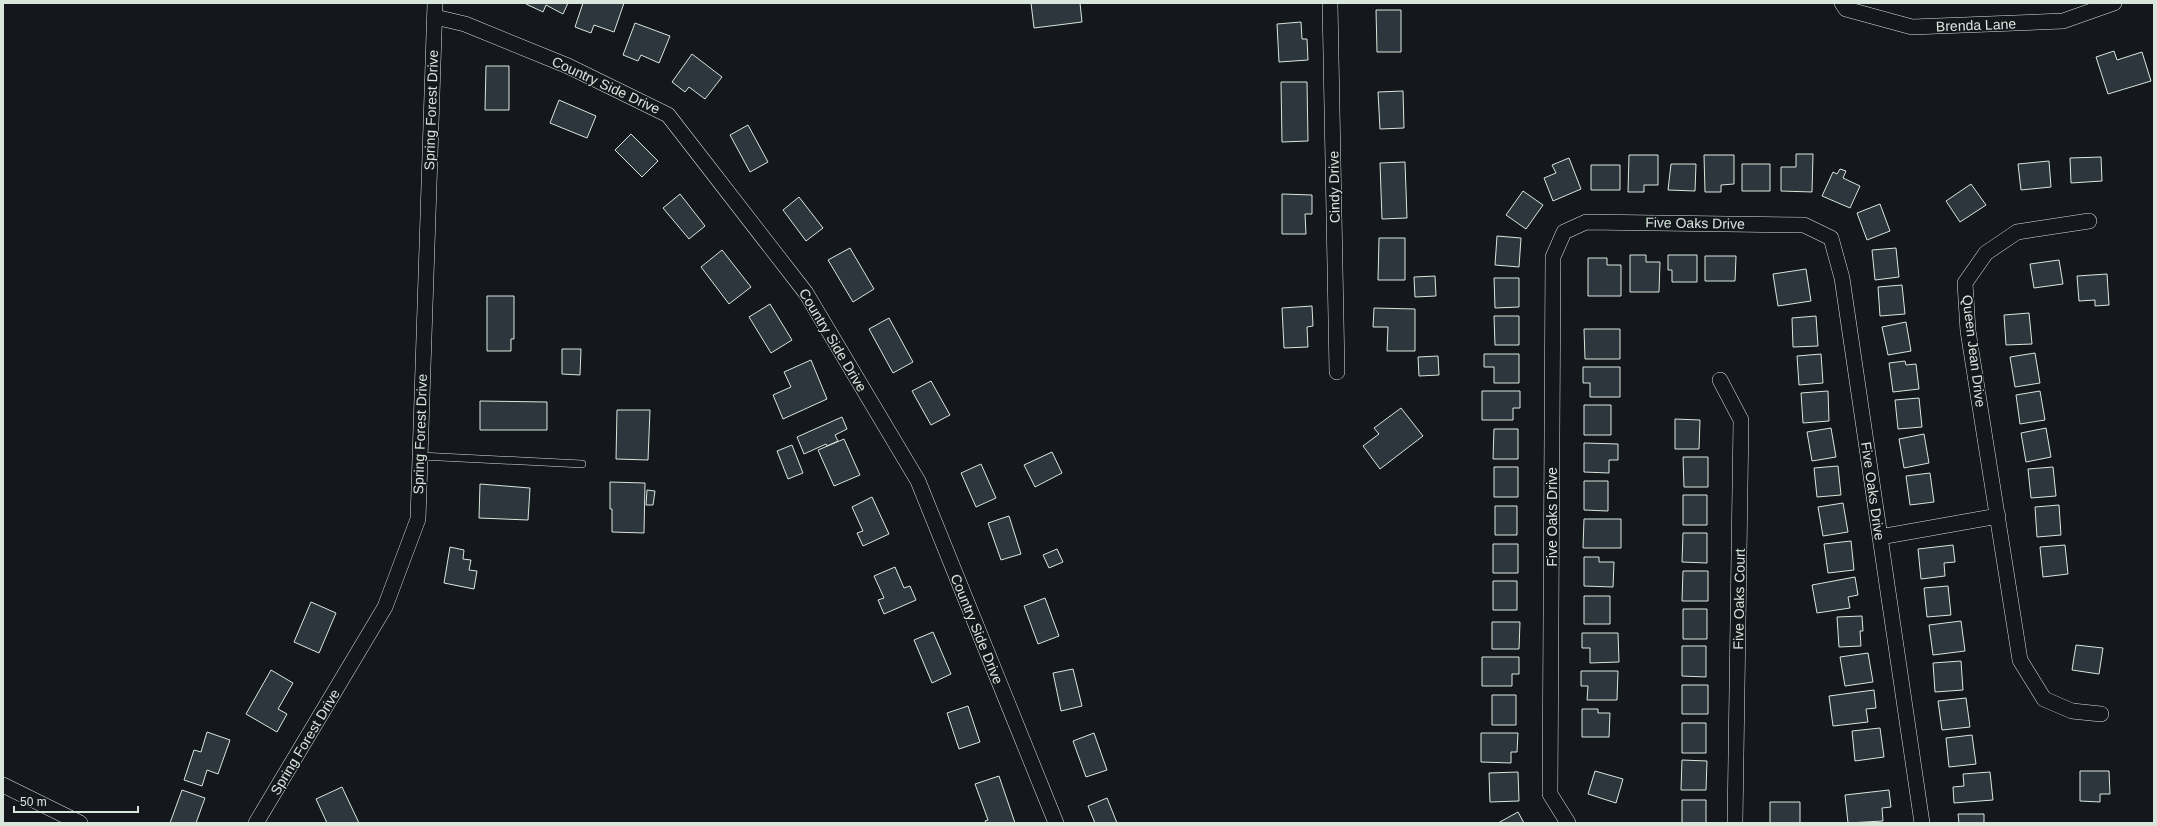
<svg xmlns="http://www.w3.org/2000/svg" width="2157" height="826" font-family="Helvetica,sans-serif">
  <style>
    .building { fill: #2c363c; stroke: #d8e6dc }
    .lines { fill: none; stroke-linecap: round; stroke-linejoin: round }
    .lane-casing { stroke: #d8e6dc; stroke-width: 8 }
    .street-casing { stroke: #d8e6dc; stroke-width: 16 }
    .lane { stroke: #14181c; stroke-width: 7 }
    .street { stroke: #14181c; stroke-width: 15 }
    .labels { text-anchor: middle; stroke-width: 3; stroke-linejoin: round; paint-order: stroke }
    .street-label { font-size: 14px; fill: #d8e6dc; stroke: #14181c }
  </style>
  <rect width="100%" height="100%" fill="#14181c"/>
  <path class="building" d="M527 3H568L563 14 546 5 543 12 526 4Z
    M583 3H624L614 32 594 25 591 33 575 27Z
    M1031 3H1080L1082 22 1034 28Z
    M1376 10H1401V52H1377Z
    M1301 22 1302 39H1307L1308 60 1279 62 1277 24Z
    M635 23 670 36 659 63 641 55 638 61 623 55Z
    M2114 51 2117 60 2142 52 2151 81 2108 94 2096 57Z
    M692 54 722 77 705 99 689 87 685 92 672 82Z
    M486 66H509V110H485Z
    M1281 82H1307L1308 141 1282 142Z
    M1403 91 1404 128 1380 129 1378 92Z
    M559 100 596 116 587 138 550 123Z
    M748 125 768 162 750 172 730 135Z
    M631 134 658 161 642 177 615 150Z
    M1796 154H1813L1812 192 1781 191V167H1796Z
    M1629 155H1658V185H1644V192H1628Z
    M1704 155H1734V184L1721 185V192H1705Z
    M2101 157 2102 181 2071 183 2070 158Z
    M1569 158 1581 189 1553 201 1544 178 1556 173 1552 165Z
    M2049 161 2051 187 2021 190 2018 164Z
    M1405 162 1407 218 1382 219 1380 163Z
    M1671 164H1696L1695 191 1668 190Z
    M1742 164H1770V191H1742Z
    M1591 165H1620V190H1591Z
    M1840 169 1846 171 1843 178 1860 186 1850 208 1822 196 1833 172 1837 174Z
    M1971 184 1986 205 1960 222 1946 201Z
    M1523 191 1543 205 1526 229 1506 215Z
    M680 194 705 226 689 239 663 208Z
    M1282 194 1312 195V214H1305L1306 234H1282Z
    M799 197 823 228 806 241 783 210Z
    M1880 204 1890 231 1867 240 1857 213Z
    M1497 236 1521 238 1519 267 1495 265Z
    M1379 238H1405V280H1378Z
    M850 248 874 289 853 302 828 260Z
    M1896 248 1899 277 1875 280 1872 250Z
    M722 250 751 287 729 304 701 267Z
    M1630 255H1646V262H1660L1659 292H1630Z
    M1668 255H1697V282H1672V270H1668Z
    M1705 256H1736L1735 281H1705Z
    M1588 258H1607V265H1621V296H1588Z
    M2059 260 2063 284 2034 288 2030 264Z
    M1806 269 1811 301 1778 306 1773 274Z
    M2107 274 2109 305 2095 306V300L2079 301 2077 276Z
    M1435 276 1436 296 1415 297 1414 277Z
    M1494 278H1519V307L1495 308Z
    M1902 285 1905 314 1880 316 1878 287Z
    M487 296H514V339H511V351H487Z
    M770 304 792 340 771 353 749 317Z
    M1312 306 1313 326 1307 327 1308 347 1284 348 1282 308Z
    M1374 308 1415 309V351H1387L1388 327H1373Z
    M2029 313 2032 344 2006 345 2004 315Z
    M1494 316H1519V345H1495Z
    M1816 316 1818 346 1793 347 1792 318Z
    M889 318 913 362 893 373 869 329Z
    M1906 322 1911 351 1888 355 1882 327Z
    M1584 329H1620V359H1585Z
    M562 349H581L580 375 562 374Z
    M2035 353 2040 383 2015 387 2010 357Z
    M1484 354H1519V383H1494V367H1484Z
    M1821 354 1823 383 1799 385 1797 356Z
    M1438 356 1439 375 1419 376 1418 357Z
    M811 360 827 399 783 419 773 395 791 387 784 372Z
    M1905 361 1906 365 1916 364 1919 389 1893 392 1889 363Z
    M1583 367H1620V397H1590V383H1583Z
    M931 381 950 415 931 425 912 391Z
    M1482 391H1520V408H1513V420H1482Z
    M1828 391 1829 421 1803 423 1801 393Z
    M2040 391 2045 420 2020 424 2016 395Z
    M1919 398 1922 427 1898 429 1895 400Z
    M480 401 547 402V430H480Z
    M1584 405H1611V435H1584Z
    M1401 408 1423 436 1380 469 1363 446 1379 434 1374 428Z
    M617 410H650L648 460 616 459Z
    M842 417 847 429 835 435 838 441 827 446 826 444 804 454 797 437Z
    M1675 419 1700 420 1699 449H1675Z
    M1831 428 1836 457 1812 461 1807 432Z
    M2046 428 2051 457 2026 462 2021 433Z
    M1494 429H1518V459H1493Z
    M1924 434 1929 463 1904 468 1899 439Z
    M844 439 860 475 834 486 818 450Z
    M1584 443 1618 444V460H1609V473L1584 472Z
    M792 445 803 473 788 479 777 451Z
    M1052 452 1062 473 1035 487 1024 465Z
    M1683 457H1708V487H1684Z
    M981 464 996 498 976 507 961 473Z
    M1838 466 1841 495 1817 497 1814 468Z
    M1494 467H1518V497H1494Z
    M2053 467 2056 496 2031 498 2028 469Z
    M1930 473 1934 502 1910 505 1906 476Z
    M1584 481H1608V511L1584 510Z
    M610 482 645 483 644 533 612 532V509H610Z
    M480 484 530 488 528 520 479 518Z
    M647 490 655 491 653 505H646Z
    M1683 495H1707V525H1683Z
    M872 497 889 534 863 546 857 533 863 531 852 507Z
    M1843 503 1848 532 1823 536 1818 507Z
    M2059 505 2061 535 2037 537 2035 507Z
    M1495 506H1517V535H1495Z
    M1009 516 1021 554 1001 560 988 523Z
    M1584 519H1621V548H1583Z
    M1683 533H1707V563L1682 562Z
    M1851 541 1854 570 1828 573 1824 544Z
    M1493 544H1518V573H1493Z
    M1953 545 1955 562 1944 563 1945 576 1921 579 1918 549Z
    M2065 545 2068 574 2043 577 2040 547Z
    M450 547 464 550 463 559 471 560 469 570 477 571 474 589 444 583Z
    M1057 549 1063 562 1049 568 1043 555Z
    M1584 557H1599V562H1614L1613 587 1584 586Z
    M895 567 904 588 910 586 916 600 884 614 878 600 884 598 874 576Z
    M1683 571H1708V601H1682Z
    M1855 577 1858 595 1848 597 1850 608 1817 613 1812 585Z
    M1493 581H1517V610H1493Z
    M1948 586 1951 615 1927 617 1924 588Z
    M1584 596H1610V624H1584Z
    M1045 598 1059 636 1038 644 1024 606Z
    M311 602 336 613 319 653 294 642Z
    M1683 609H1707V639H1683Z
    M1862 616 1863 631H1860L1861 646 1839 647 1837 617Z
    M1961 621 1965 651 1933 655 1929 625Z
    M1492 622H1520L1519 649H1492Z
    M933 632 951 674 932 683 914 640Z
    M1582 633H1618L1619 662 1590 663V648H1582Z
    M2076 645 2103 648 2099 674 2072 670Z
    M1682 646H1706V677L1682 676Z
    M1868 653 1873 682 1845 686 1840 657Z
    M1482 657H1519V674H1512V686H1482Z
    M1961 661 1963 690 1935 692 1933 663Z
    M1073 669 1082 706 1061 711 1053 673Z
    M271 670 293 683 278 709 287 714 277 732 246 714Z
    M1581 671H1618L1617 700H1587L1588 686H1581Z
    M1682 685H1708V714H1682Z
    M1874 690 1876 708 1866 709 1868 722 1833 726 1829 696Z
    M1492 695H1516V725H1492Z
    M1966 698 1970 727 1942 730 1938 701Z
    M968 706 980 742 959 749 947 713Z
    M1582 709H1598V713H1610L1609 737H1582Z
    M1682 723H1706V753H1682Z
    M1880 728 1884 757 1855 761 1852 731Z
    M207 732 230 740 218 774 207 770 202 786 184 780 194 750 201 752Z
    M1094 733 1107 770 1086 777 1073 741Z
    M1481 733H1518L1517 752H1511V763L1481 762Z
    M1972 735 1976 764 1949 767 1946 738Z
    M1682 760 1707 761 1706 790H1681Z
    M1595 771 1623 779 1616 803 1588 794Z
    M2080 771H2109L2110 794H2100V802L2080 801Z
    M1518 772 1519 801 1490 802 1489 773Z
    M1990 772 1993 800 1954 803 1953 787 1964 786 1963 774Z
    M999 776 1015 823H986L985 821 988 820 975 784Z
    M342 787 359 823H327L316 799Z
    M182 790 205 798 196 823H170Z
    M1889 790 1891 807 1882 808 1883 821 1848 823 1845 795Z
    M1107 798 1117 823H1095L1088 806Z
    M1682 800H1706V823H1682Z
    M1770 802H1800V823H1770Z
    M1518 812 1524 823H1498Z
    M1958 814H1984V823H1959Z"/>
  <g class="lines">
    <g class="lane-casing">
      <path id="lane" d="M420 456 582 464"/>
    </g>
    <g class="street-casing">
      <path id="street" d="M1330 3 1337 372
        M1842 3 1846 9 1912 27 2063 21 2114 3
        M435 17 465 24 568 66 668 115 806 293 918 481 1056 823
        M2089 221 2017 232 1986 253 1965 283 1968 331 2020 660 2044 699 2072 711 2101 714
        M1720 380 1741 420 1735 823
        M1880 537 1998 516
        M3 785 80 823
        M256 823 385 607 418 519 435 3
        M1568 823 1550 794 1553 257 1564 232 1586 222 1804 225 1831 238 1842 278 1922 823"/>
    </g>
    <use href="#lane" class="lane"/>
    <use href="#street" class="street"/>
  </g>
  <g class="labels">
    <g class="street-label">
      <text transform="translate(1976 25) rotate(-2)" y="5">Brenda Lane</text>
      <text transform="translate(606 85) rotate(25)" y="5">Country Side Drive</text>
      <text transform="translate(431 110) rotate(-88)" y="5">Spring Forest Drive</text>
      <text transform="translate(1334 187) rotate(-91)" y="5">Cindy Drive</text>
      <text transform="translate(1695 223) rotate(1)" y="5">Five Oaks Drive</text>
      <text transform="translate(833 340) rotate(59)" y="5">Country Side Drive</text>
      <text transform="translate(1974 351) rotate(83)" y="5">Queen Jean Drive</text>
      <text transform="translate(420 434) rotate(-88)" y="5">Spring Forest Drive</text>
      <text transform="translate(1873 491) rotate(82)" y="5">Five Oaks Drive</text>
      <text transform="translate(1552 517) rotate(-90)" y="5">Five Oaks Drive</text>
      <text transform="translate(1739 599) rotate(-89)" y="5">Five Oaks Court</text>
      <text transform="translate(977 629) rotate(68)" y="5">Country Side Drive</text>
      <text transform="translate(305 742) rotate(-59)" y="5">Spring Forest Drive</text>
    </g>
  </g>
  <rect width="2157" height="826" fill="none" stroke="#d8e6dc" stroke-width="8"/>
  <path d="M14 806v6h124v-6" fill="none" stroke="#d8e6dc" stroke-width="2"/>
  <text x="20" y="806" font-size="12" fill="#d8e6dc" stroke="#14181c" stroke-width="3" paint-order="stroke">50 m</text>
</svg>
